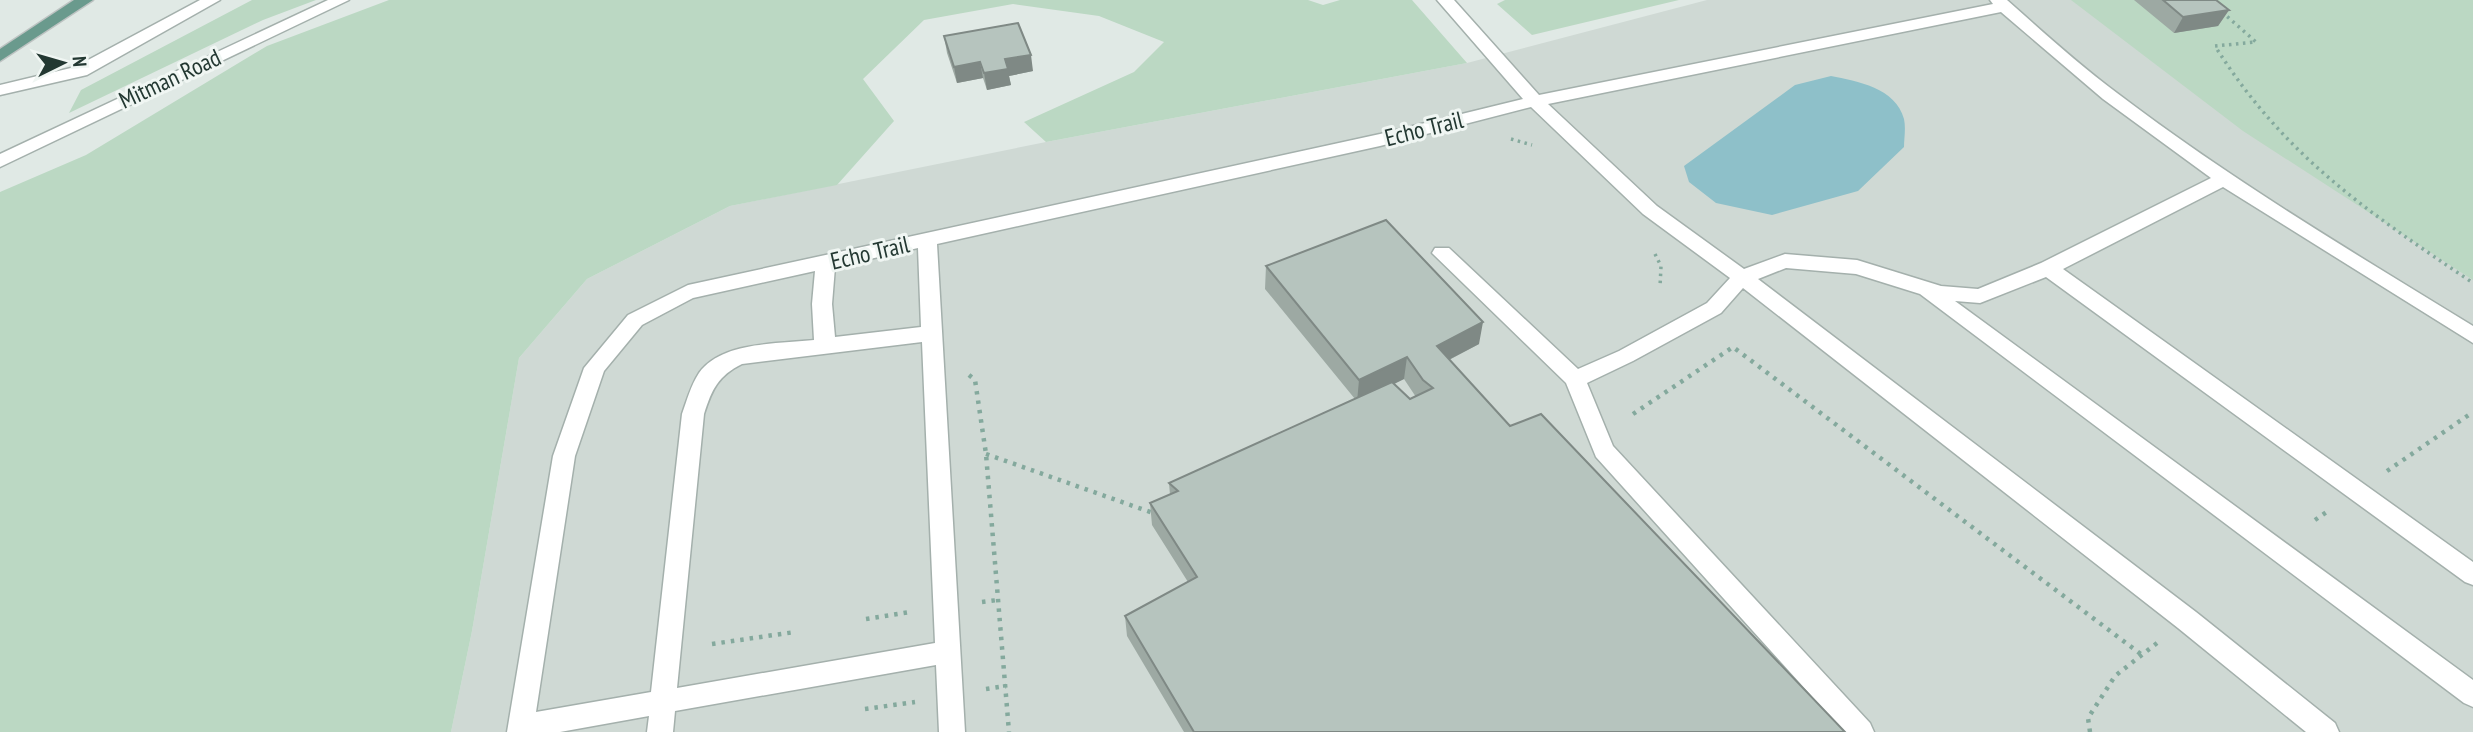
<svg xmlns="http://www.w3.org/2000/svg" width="2473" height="732" font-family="'PT Sans Narrow',sans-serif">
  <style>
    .built { fill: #cfd9d4 }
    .green { fill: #bbd8c3 }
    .water { fill: #8ec0c9 }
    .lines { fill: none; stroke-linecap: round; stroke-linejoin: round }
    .minor-casing { stroke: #a4b0ac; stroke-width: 3 }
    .major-casing { stroke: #bdc3c2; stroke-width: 3 }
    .path-far1 { stroke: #84a99d; stroke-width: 3.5; stroke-dasharray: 2.5 4.5; stroke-linecap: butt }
    .path { stroke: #84a99d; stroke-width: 4.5; stroke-dasharray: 3.5 6; stroke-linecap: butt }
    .minor { fill: #fff; fill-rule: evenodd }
    .major { fill: #6a9a8d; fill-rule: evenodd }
    .wall { fill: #9da9a3; fill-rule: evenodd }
    .shaded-wall { fill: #7f8985 }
    .building { fill: #b6c4be; stroke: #7f8985; stroke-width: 2 }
    .labels { text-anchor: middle; stroke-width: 6; stroke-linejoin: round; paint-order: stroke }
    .street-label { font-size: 24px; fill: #233832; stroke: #f0f6f3 }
  </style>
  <rect width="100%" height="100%" fill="#e0e9e5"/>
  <path class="built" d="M1707 0H2473V732H451L472 631 519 358 587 279 730 206 1046 142 1467 63Z"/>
  <path class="green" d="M252 0H316L263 20 69 113 81 90Z
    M389 0H1308L1323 5 1340 0H1412L1467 63 1046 142 1024 122 1134 72 1164 42 1099 16 1013 4 924 20 863 79 894 121 837 185 730 206 587 279 519 358 472 631 451 732H0V192L86 155 267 46Z
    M1505 0H1679L1532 35 1497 4Z
    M2071 0H2473V280L2243 131Z"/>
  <path class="water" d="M1831 76C1857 81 1896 88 1904 119 1906 128 1904 139 1904 147L1858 191 1772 215 1716 203 1689 182 1684 166 1795 85Z"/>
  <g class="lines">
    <g class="minor-casing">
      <path id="minor" d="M200 0H220L87 75 0 95V85L75 67Z
        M328 0H349L0 167V154Z
        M1437 0H1454L1539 95 1993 4 1990 0H2007C2043 32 2078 64 2117 93 2230 179 2352 252 2473 326V343L2223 187 2063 269 2473 562V585L2465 582 2046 277 1980 303 1955 301 2473 680V707L2464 703 1920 294 1856 274 1786 268 1758 279 2196 612 2335 723 2339 732H2306L2178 628 1743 288 1721 313 1633 361 1587 383 1613 446 1870 723 1874 732H1844L1596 457 1566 383 1432 253 1435 248H1449L1578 369 1619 351 1707 303 1730 278 1643 214 1531 107 1380 146 937 244 965 732H939L936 665 675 711 673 732H647L649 716 560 732H507L553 456 584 368 628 315 688 285 1380 134 1523 99ZM2001 12 2103 99 2211 178 2041 263 1978 289 1941 286 1857 260 1785 254 1744 269 1657 206 1548 104ZM918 248 921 327 835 337 832 304 835 267ZM815 271 812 304 814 340C779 344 722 341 699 373 691 385 687 400 682 414L651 692 536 712 575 456 604 371 642 325 693 298ZM922 342 935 643 677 688 704 414C712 389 718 376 742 364Z"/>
    </g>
    <g class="major-casing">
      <path id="major" d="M74 0H93L0 61V49Z"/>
    </g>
    <path class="path-far1" d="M2222 12 2256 42 2215 46C2284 156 2368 212 2473 283
      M1511 139 1532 145
      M1655 254 1661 266 1660 287"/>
    <path class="path" d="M969 375 975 380 986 454 1009 732
      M1633 414 1733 347 2142 655
      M986 454 1153 513
      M2387 471 2473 412
      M2315 520 2328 511
      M982 602 998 600
      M866 619 910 612
      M712 644 795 632
      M986 689 1006 686
      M865 709 915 702
      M2090 732 2088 718 2115 676 2157 643"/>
    <use href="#minor" class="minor"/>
    <use href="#major" class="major"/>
  </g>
  <path class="wall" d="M2134 0H2216L2229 10 2218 26 2174 33Z
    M944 36 1033 71 1009 76 1011 85 987 90 983 78 957 83 947 53Z
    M1266 266 1479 344 1449 360 1510 426 1845 732H1184L1127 636 1125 616 1188 582 1152 525 1150 503 1170 495 1169 483 1355 399 1265 289ZM1404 379 1416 397 1410 399 1394 384Z"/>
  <path class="shaded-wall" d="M2229 10 2218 26 2174 33 2183 17Z
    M1031 55 1033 71 1009 76 1011 85 987 90 984 73 1005 59Z
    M980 62 983 78 957 83 954 67Z
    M1483 322 1479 344 1433 368 1437 346Z
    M1407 357 1404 379 1357 402 1359 380Z"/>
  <path class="building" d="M2163 0H2216L2229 10 2183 17Z
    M1018 23 1031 55 1005 59 1008 69 984 73 980 62 954 67 944 36Z
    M1386 220 1483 322 1437 346 1510 426 1541 414 1845 732H1194L1125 616 1197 577 1150 503 1178 491 1169 483 1392 382 1410 399 1433 388 1423 380 1407 357 1359 380 1266 266Z"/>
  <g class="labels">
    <g class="street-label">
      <text transform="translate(170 79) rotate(-25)" y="8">Mitman Road</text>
      <text transform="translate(1424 129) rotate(-14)" y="8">Echo Trail</text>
      <text transform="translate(870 253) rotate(-13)" y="8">Echo Trail</text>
    </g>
  </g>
  <g transform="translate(63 63) rotate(85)" stroke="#f0f6f3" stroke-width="5" paint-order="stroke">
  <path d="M0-5L12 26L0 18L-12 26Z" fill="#233832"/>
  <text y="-10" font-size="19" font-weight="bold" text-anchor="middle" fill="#233832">N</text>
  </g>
</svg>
